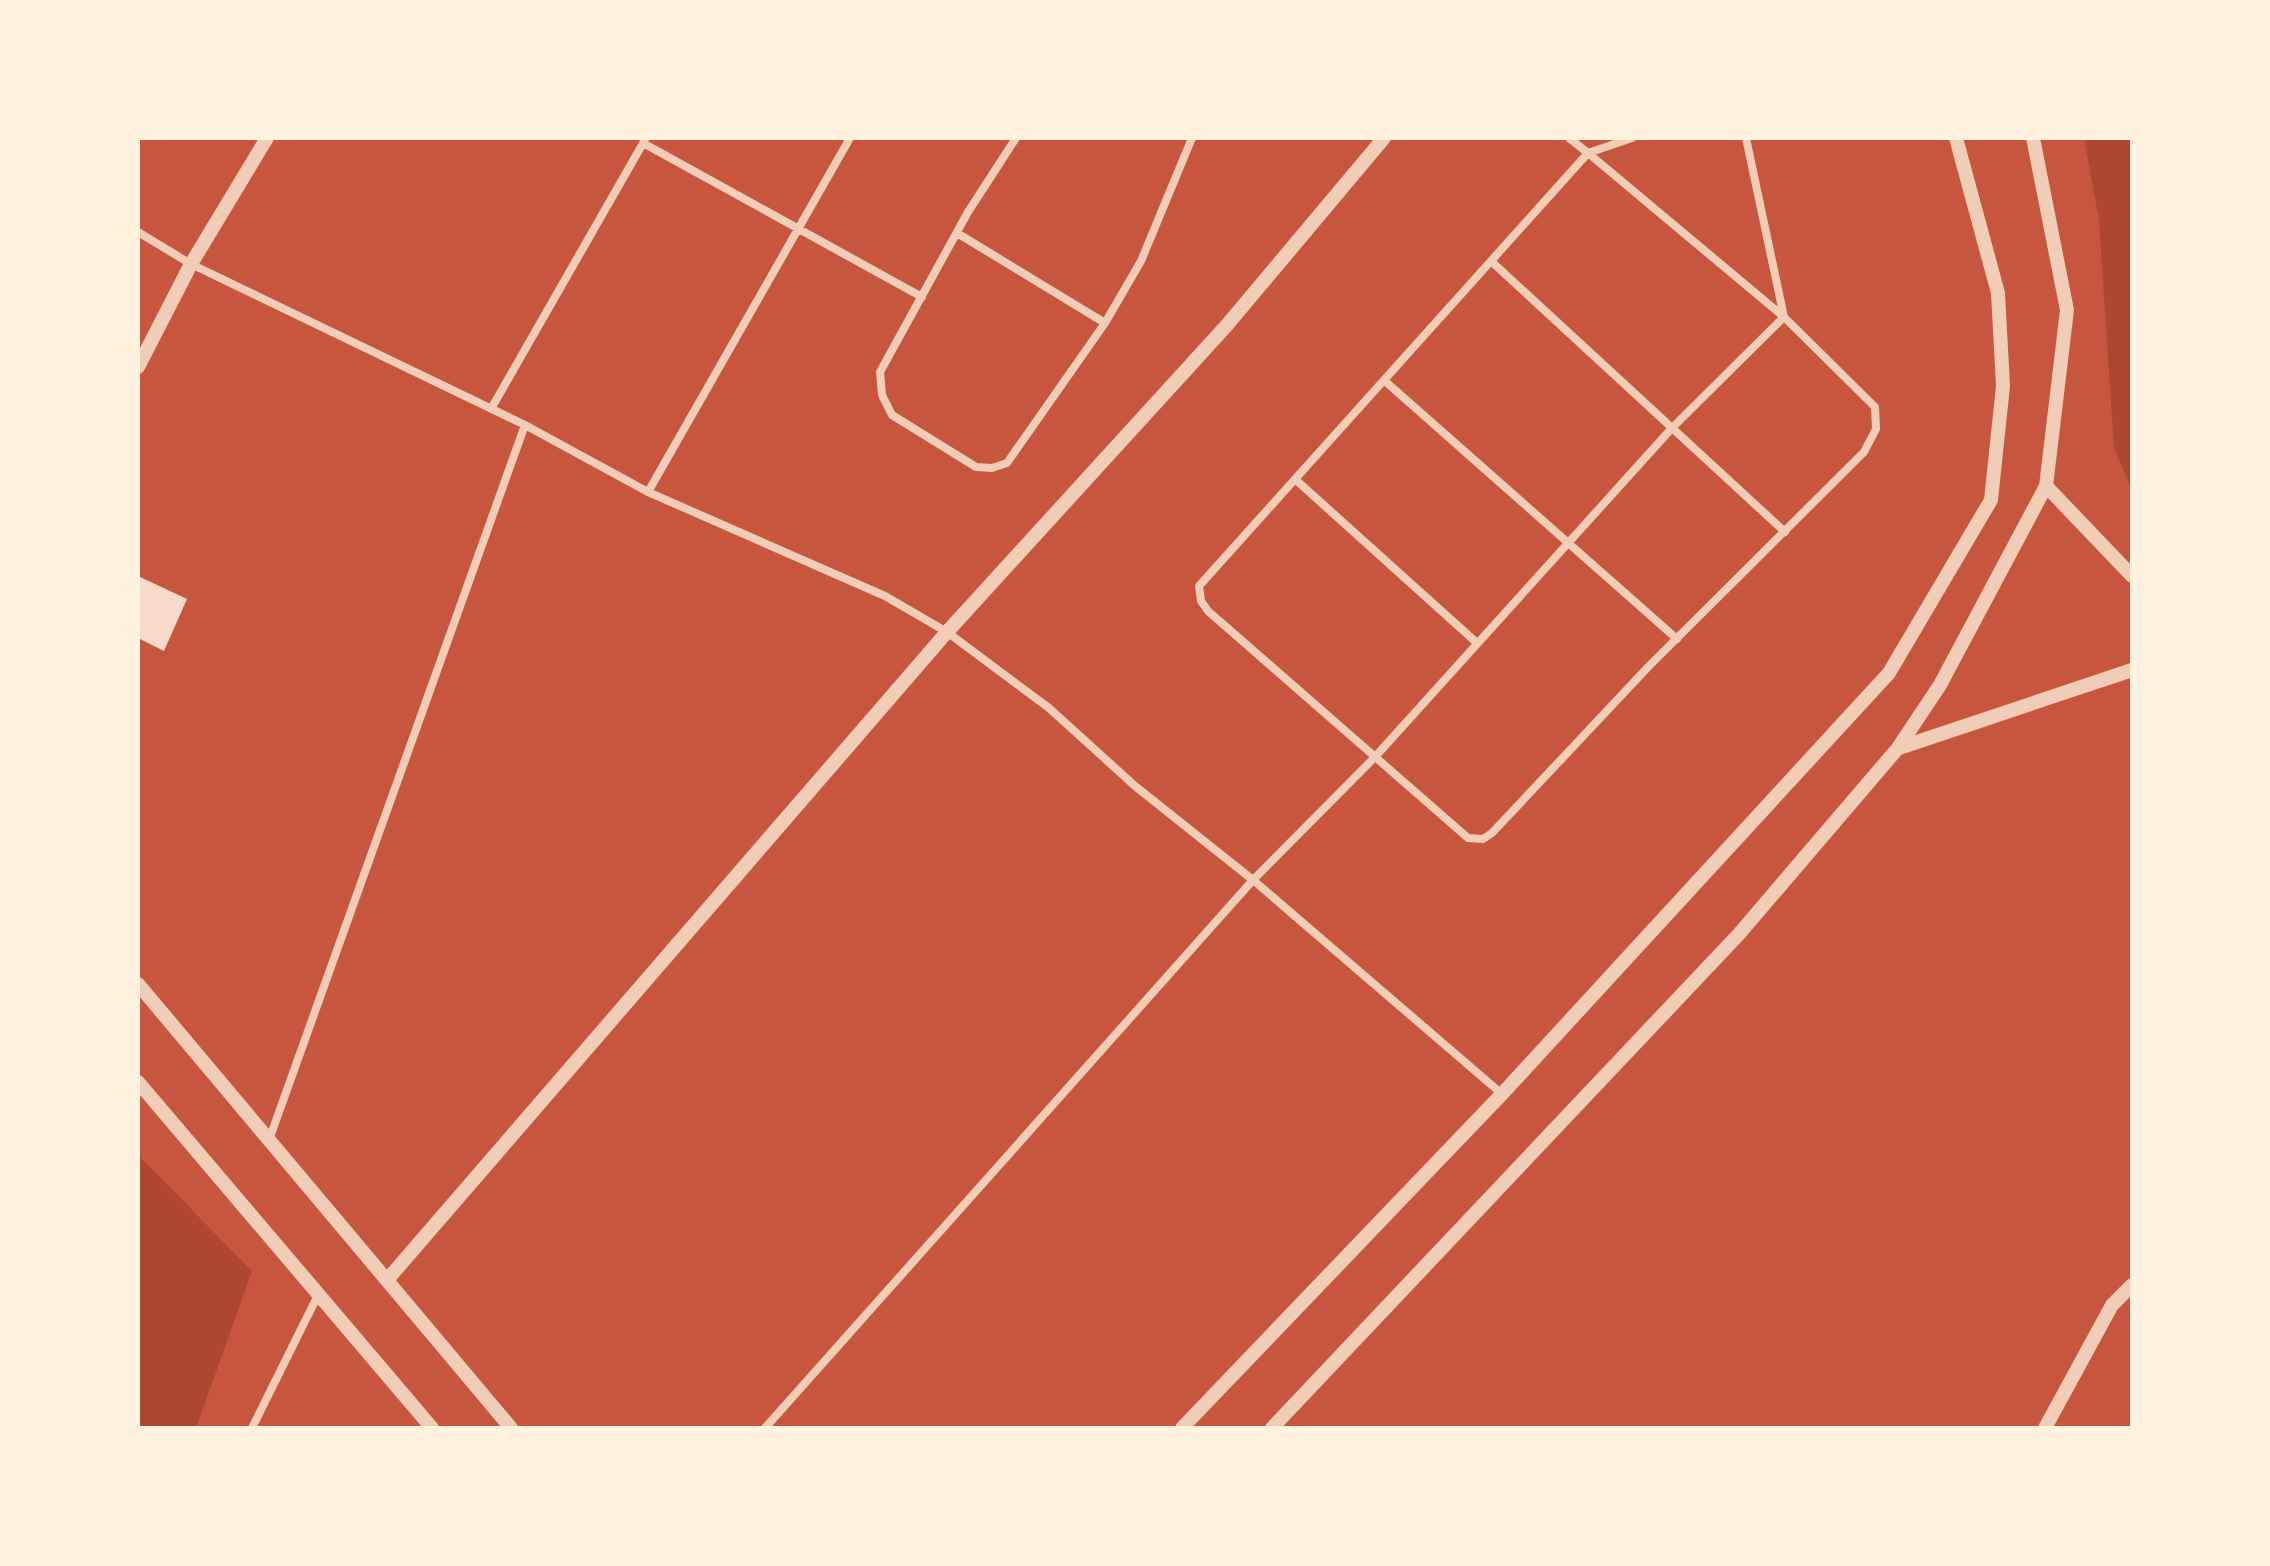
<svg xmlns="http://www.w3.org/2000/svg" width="2270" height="1566" font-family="'Fira Sans Condensed',sans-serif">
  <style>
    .green { fill: #ae4732 }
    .building { fill: #f7dbc8 }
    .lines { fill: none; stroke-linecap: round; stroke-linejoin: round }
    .minor { stroke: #f1ccb7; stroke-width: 8 }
    .tertiary { stroke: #f1ccb7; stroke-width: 14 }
  </style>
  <rect width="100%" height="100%" fill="#c8553d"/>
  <path class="green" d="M2084 138H2132V490L2114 448 2099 220Z
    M138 1155 252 1271 196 1428H138Z"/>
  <path class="building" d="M138 576 187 599 164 651 138 638Z"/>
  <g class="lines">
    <path class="minor" d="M1016 138 968 212 880 372 882 395 892 415 976 467 992 468 1007 463 1105 323 1141 261 1192 138
      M1569 138 1588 153 1784 317 1875 407 1876 429 1864 452 1649 666 1492 833 1483 839 1468 838 1208 611 1201 601 1199 586 1588 153 1632 138
      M643 143 922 297
      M138 232 191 264 525 425 648 492 885 596 947 632 1049 708 1135 786 1253 880 1502 1094
      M957 233 1105 323
      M1492 262 1785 532
      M1386 382 1677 639
      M491 409 646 138
      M1296 480 1477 643
      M648 492 850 138
      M269 1140 525 425
      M252 1428 318 1295
      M765 1428 1253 880 1374 758 1672 428 1784 317 1746 138"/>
    <path class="tertiary" d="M138 367 191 264 267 138
      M2046 486 2132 576
      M1899 748 2132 670
      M138 984 511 1428
      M138 1082 432 1428
      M387 1280 947 632 1227 325 1384 138
      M1182 1428 1502 1094 1889 673 1991 500 2003 386 1998 293 1956 138
      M1272 1428 1739 934 1898 748 1940 685 2046 486 2067 310 2033 138
      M2045 1428 2112 1305 2132 1285"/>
  </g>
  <rect width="2270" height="1566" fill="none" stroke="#fff3e0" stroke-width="280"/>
</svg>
